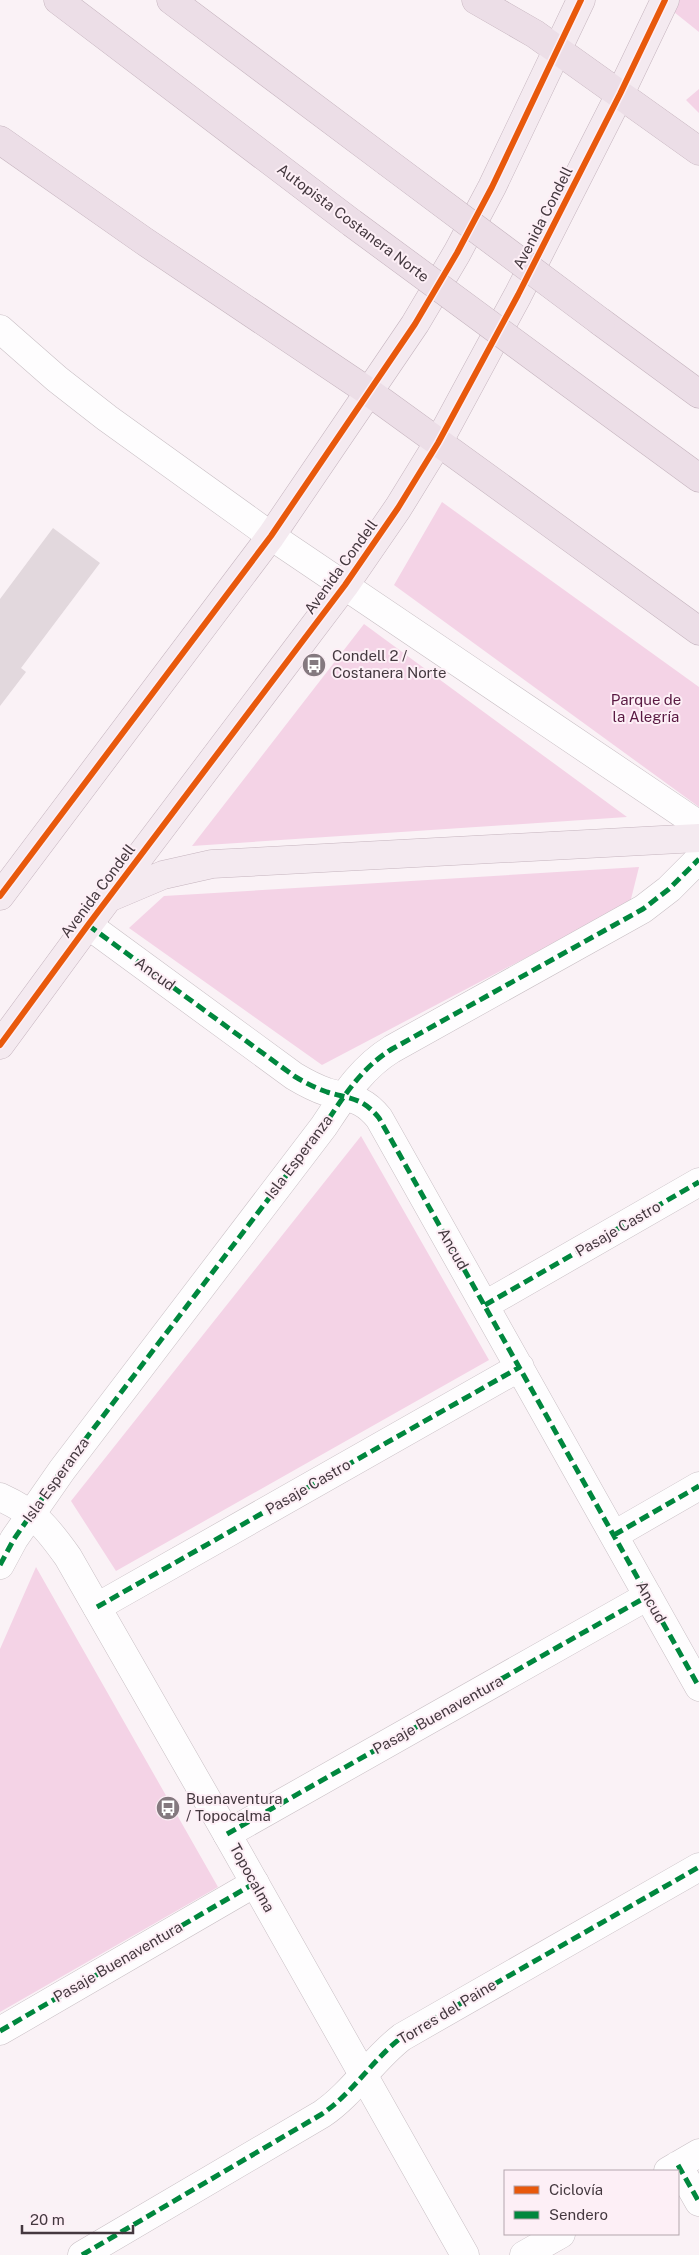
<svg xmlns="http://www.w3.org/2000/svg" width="699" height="2255" font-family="'Public Sans',sans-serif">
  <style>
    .green { fill: #f4d3e6 }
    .building { fill: #e2d8dd }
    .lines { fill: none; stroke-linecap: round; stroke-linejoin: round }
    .minor-casing { stroke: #c8bfc4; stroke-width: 29 }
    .tertiary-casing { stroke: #c8bfc4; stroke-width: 29 }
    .primary-casing { stroke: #c5b4be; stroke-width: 29 }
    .motorway-casing { stroke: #c5b4be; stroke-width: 29 }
    .minor { stroke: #fefdfe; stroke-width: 28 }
    .tertiary { stroke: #fefdfe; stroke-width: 28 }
    .primary { stroke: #f4eaf0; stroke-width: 28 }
    .motorway { stroke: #ecdee7; stroke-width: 28 }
    .motorway-bridge-casing { stroke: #c5b4be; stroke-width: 29; stroke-linecap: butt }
    .motorway-bridge { stroke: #ecdee7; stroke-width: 28 }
    .quiet { stroke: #00873e; stroke-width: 5; stroke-dasharray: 10 5; stroke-linecap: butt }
    .cycleway-casing { stroke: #fdeff6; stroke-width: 9 }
    .cycleway { stroke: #e8590c; stroke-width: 6 }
    .labels { text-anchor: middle; stroke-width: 4; stroke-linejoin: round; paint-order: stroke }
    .street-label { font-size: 15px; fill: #44383f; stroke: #fdeff6 }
    .poi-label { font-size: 15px; fill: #44383f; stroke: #fdeff6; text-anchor: start }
    .park-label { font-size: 15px; fill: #591942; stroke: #fdeff6 }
  </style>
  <rect width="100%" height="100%" fill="#faf2f6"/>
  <path class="green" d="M659 0H699V32Z
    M699 89V113L686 100Z
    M442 502 699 687V807L394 585Z
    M364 624 627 817 192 846Z
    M639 867 630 903 322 1065 129 928 164 896Z
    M361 1136 489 1360 116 1571 71 1501Z
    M36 1567 218 1887 0 2012V1649Z"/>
  <path class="building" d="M53 528 100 563 21 668 26 672 0 706V599Z"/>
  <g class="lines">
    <g class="minor-casing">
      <path id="minor" d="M88 925 294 1076C304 1082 315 1088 327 1092 350 1099 362 1097 379 1118L699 1687
        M485 1305 699 1182
        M614 1535 699 1486
        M0 1565 14 1539 62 1470 324 1126C344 1096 361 1068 392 1049L643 909 669 889 699 859
        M97 1607 520 1367
        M227 1834 648 1596
        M0 2031 255 1883
        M678 2165 699 2202
        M668 2171 699 2153
        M82 2255 322 2114C353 2093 372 2060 402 2037L699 1867
        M524 2255 561 2234"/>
    </g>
    <g class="tertiary-casing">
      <path id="tertiary" d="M0 329 57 379 107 418 271 536 699 825
        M0 1497C35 1513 46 1526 68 1557L227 1834 465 2255"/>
    </g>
    <g class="primary-casing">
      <path id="primary" d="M0 896 271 536 415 324 457 253 492 187 581 0
        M111 897 163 875 212 864 699 838
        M0 1045 88 925 345 585 398 508 438 443 518 295 620 94 665 0"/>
    </g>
    <g class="motorway-casing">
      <path id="motorway" d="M58 0 352 223
        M171 0 387 162
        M476 0 535 34 699 151
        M0 140 144 241 369 392 699 631
        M601 322 699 394
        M561 377 699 478"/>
    </g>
    <use href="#minor" class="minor"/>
    <use href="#tertiary" class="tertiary"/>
    <use href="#primary" class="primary"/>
    <use href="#motorway" class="motorway"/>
    <g class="motorway-bridge-casing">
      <path id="motorway-bridge" d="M387 162 601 322
        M352 223 561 377"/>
    </g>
    <use href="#motorway-bridge" class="motorway-bridge"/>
    <path class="quiet" d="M88 925 294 1076C304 1082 315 1088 327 1092 350 1099 362 1097 379 1118L699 1687
      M485 1305 699 1182
      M614 1535 699 1486
      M0 1565 14 1539 62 1470 324 1126C344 1096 361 1068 392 1049L643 909 669 889 699 859
      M97 1607 520 1367
      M227 1834 648 1596
      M0 2031 255 1883
      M678 2165 699 2202
      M82 2255 322 2114C353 2093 372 2060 402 2037L699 1867"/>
    <g class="cycleway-casing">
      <path id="cycleway" d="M0 896 271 536 415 324 457 253 492 187 581 0
        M0 1045 88 925 345 585 398 508 438 443 518 295 620 94 665 0"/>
    </g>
    <use href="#cycleway" class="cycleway"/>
  </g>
  <defs>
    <g id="bus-disc" transform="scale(1.25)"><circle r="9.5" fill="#84797f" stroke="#fdeff6"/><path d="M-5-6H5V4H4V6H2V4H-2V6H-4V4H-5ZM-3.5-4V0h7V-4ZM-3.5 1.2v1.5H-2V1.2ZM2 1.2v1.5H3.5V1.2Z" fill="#fff"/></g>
  </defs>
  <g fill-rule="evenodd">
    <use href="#bus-disc" x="314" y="665"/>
    <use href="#bus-disc" x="168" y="1808"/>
  </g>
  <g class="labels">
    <g class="street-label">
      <text transform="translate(543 218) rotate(-63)" y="5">Avenida Condell</text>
      <text transform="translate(353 223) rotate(37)" y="5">Autopista Costanera Norte</text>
      <text transform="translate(341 567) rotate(-54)" y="5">Avenida Condell</text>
      <text transform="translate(98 891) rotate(-53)" y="5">Avenida Condell</text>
      <text transform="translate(155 974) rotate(36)" y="5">Ancud</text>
      <text transform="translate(299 1157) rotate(-53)" y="5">Isla Esperanza</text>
      <text transform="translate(618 1229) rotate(-30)" y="5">Pasaje Castro</text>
      <text transform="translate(453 1249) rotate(60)" y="5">Ancud</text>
      <text transform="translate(56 1480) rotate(-54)" y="5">Isla Esperanza</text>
      <text transform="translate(308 1487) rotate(-30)" y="5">Pasaje Castro</text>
      <text transform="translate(651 1602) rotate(61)" y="5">Ancud</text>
      <text transform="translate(438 1715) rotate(-29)" y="5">Pasaje Buenaventura</text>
      <text transform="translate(252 1878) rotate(61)" y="5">Topocalma</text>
      <text transform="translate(118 1962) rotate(-30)" y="5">Pasaje Buenaventura</text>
      <text transform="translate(447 2012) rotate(-31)" y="5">Torres del Paine</text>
    </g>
    <g class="poi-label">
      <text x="332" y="661">Condell 2 /<tspan x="332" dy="17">Costanera Norte</tspan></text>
      <text x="186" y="1804">Buenaventura<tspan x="186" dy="17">/ Topocalma</tspan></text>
    </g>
    <g class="park-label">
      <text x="646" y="705">Parque de<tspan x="646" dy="17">la Alegría</tspan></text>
    </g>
  </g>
  <rect x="504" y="2170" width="175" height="65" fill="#fdeff6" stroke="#b3a6ad"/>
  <rect x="514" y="2186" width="25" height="8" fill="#e8590c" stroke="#b3a6ad"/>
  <text x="549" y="2195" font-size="15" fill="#44383f">Ciclovía</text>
  <rect x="514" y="2211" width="25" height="8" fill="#00873e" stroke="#b3a6ad"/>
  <text x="549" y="2220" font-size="15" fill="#44383f">Sendero</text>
  <path d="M22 2225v8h111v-8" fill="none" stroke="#44383f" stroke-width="2.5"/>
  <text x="30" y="2225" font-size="15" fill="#44383f" stroke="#fdeff6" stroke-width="4" paint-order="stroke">20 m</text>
</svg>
